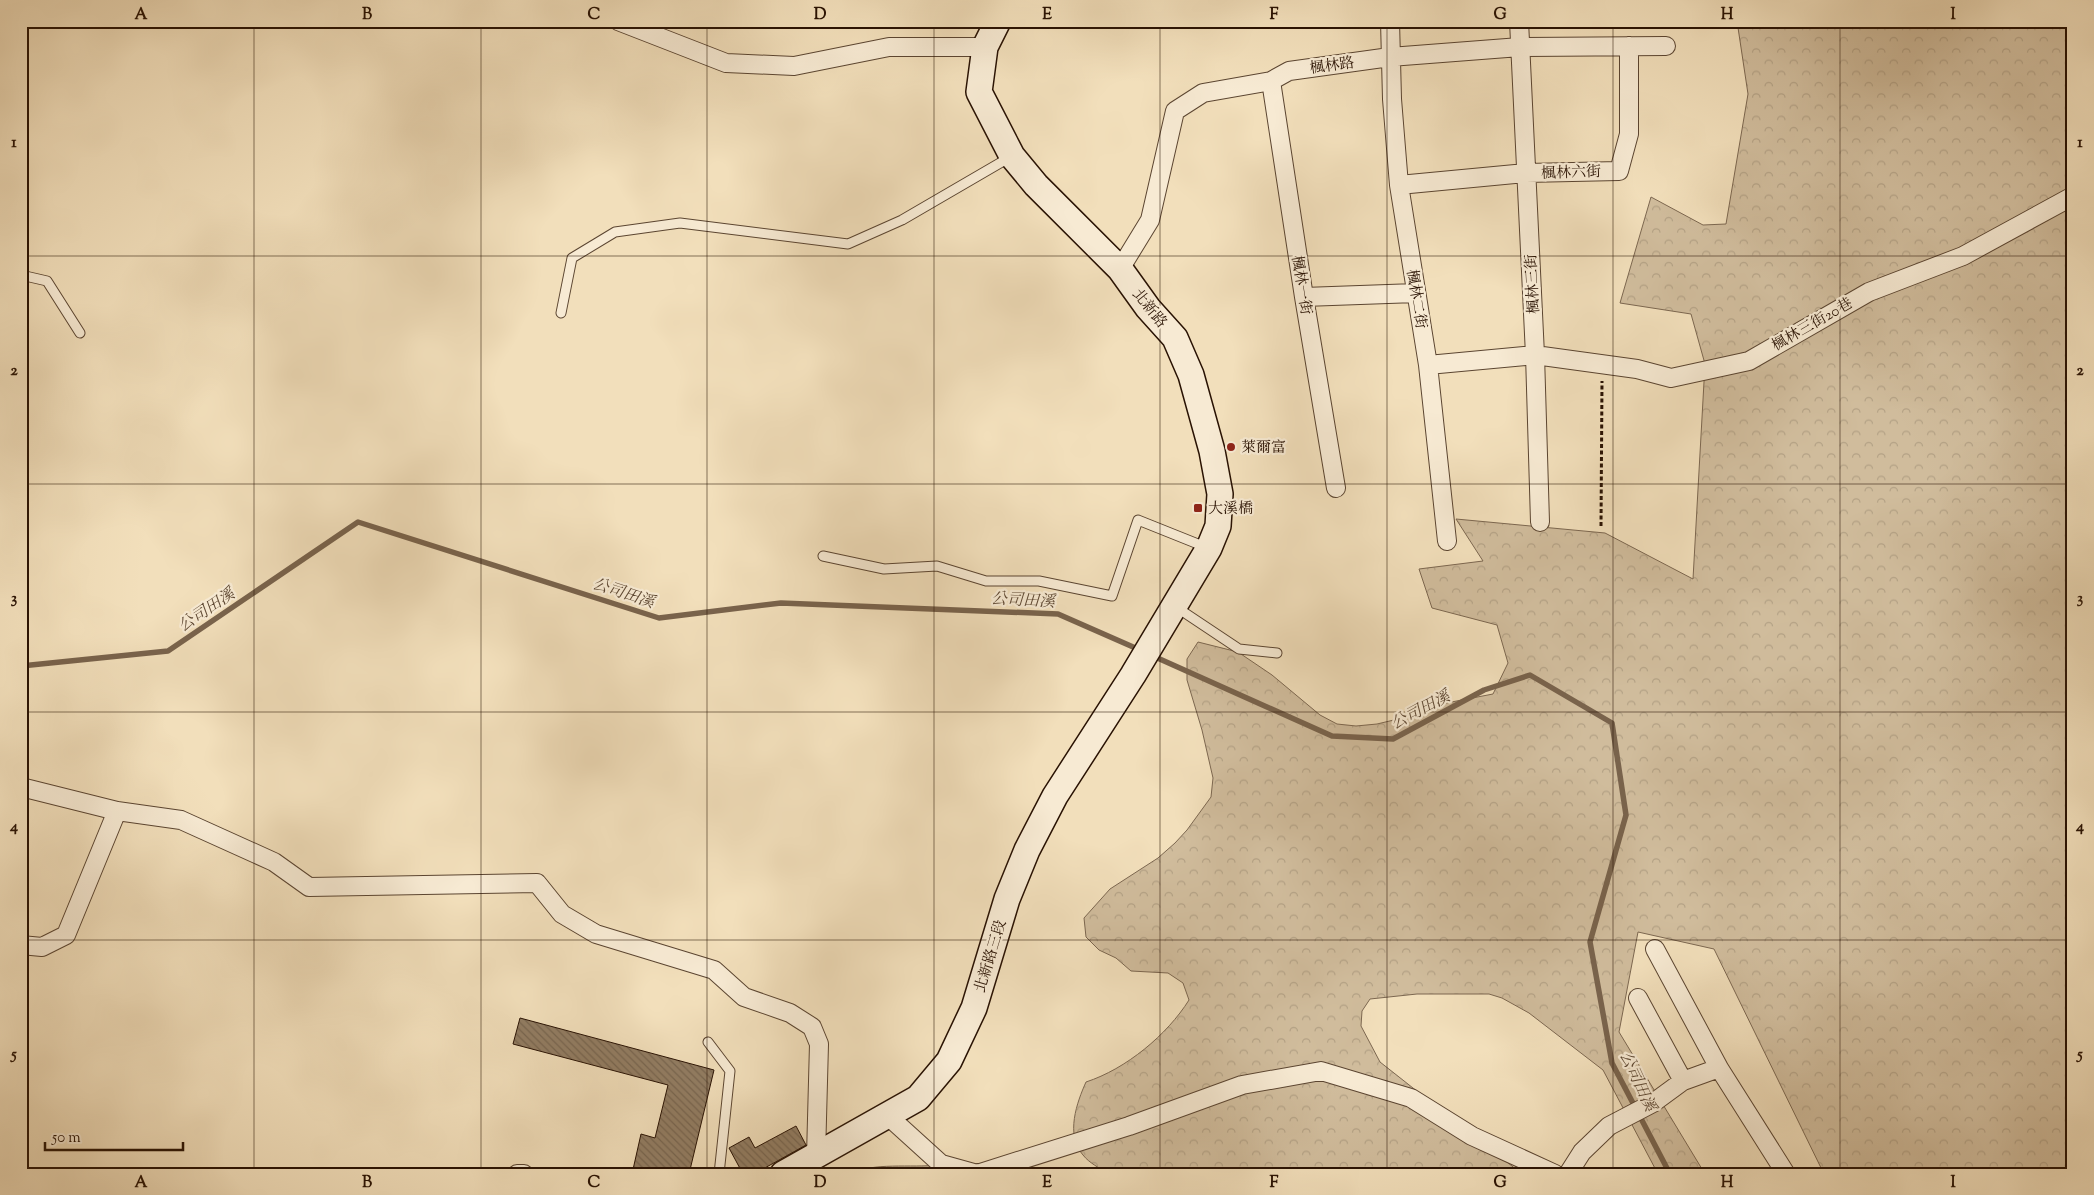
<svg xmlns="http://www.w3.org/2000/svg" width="2094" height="1195" font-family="'Sorts Mill Goudy','Noto Serif TC',serif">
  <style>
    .forest { fill: url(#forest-crowns); stroke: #7c6750 }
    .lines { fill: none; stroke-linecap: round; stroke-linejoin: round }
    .stream { stroke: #79634c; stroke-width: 5.5 }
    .building { fill: url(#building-back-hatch); stroke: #291203 }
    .lane-casing { stroke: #5b4531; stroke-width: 11 }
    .street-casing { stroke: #5b4531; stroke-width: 20 }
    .secondary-casing { stroke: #291203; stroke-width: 28 }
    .path { stroke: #291203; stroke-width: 3; stroke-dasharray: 4 2.5; stroke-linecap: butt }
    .lane { stroke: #f7ead3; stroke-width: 9 }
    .street { stroke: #f7ead3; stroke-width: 18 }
    .secondary { stroke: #f7ead3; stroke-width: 25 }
    .grid { fill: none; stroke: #291203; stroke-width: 1; stroke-opacity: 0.55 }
    .poi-dot { fill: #8f2418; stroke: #f7ead3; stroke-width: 2 }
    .labels { text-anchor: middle; stroke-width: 4.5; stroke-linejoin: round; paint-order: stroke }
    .street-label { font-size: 15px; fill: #291203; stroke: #f7ead3 }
    .poi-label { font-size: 15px; fill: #291203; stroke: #f7ead3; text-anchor: start }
    .water-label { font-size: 16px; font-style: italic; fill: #5e4833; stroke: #f7ead3 }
    .neatline { fill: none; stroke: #291203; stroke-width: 2 }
    .grid-label { font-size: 16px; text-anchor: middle; font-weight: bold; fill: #291203 }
  </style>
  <defs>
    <pattern id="forest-crowns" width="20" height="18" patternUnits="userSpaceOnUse" patternTransform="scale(1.25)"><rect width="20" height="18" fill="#d0bc9c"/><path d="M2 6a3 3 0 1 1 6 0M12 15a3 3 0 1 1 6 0" fill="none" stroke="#b3a185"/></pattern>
    <pattern id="building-back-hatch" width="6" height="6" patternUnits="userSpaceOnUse" patternTransform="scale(1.25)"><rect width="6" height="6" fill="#927d63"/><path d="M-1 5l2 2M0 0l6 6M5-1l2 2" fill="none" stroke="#77654f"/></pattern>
  </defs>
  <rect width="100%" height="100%" fill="#f2dfbb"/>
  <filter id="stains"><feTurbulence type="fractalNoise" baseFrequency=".004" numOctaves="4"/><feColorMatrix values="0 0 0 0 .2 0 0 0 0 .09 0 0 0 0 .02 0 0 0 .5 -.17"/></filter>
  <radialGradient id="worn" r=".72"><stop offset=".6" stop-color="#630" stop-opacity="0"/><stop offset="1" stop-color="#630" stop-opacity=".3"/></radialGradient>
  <path class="forest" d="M1737 21H2073V1174H1824L1714 949 1638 932 1619 1032 1705 1174H1658L1603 1070 1529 1013 1502 998 1489 994H1417L1370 999 1362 1011 1361 1026 1380 1062 1517 1170 1528 1174H1108C1100 1168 1089 1163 1083 1155 1065 1135 1077 1102 1086 1082 1126 1069 1167 1035 1189 1000L1183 983 1168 973 1131 971 1116 958 1099 950 1086 937 1084 918 1110 889 1158 858 1175 843 1187 830 1211 797 1213 778 1202 730 1187 680V659L1198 642 1238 652 1272 675 1320 715 1337 724 1356 726 1377 724 1398 719 1415 709 1493 694 1508 663 1497 625 1432 608 1419 569 1483 561 1456 519 1605 533 1693 579 1705 364 1691 314 1620 303 1651 197 1703 225 1726 224 1748 94Z
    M937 1165 960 1174H852C871 1162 913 1168 937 1165Z"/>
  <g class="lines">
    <path class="stream" d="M1153 656 1332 736 1393 739 1484 690 1530 675 1612 723 1626 815 1590 942 1612 1063 1670 1174
      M21 666 168 651 358 522 659 618 781 603 1058 614 1140 650
      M2065 1174 2073 1166"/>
  </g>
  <path class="building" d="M520 1018 714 1070 689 1174H632L641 1134 655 1138 668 1085 513 1044Z
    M796 1126 806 1145 754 1174H743L729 1148 749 1137 755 1148Z"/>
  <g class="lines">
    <g class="lane-casing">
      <path id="lane" d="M21 275 47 281 80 333
        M561 313 572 258 615 232 680 223 848 244 902 220 1012 156
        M823 556 884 569 937 566 986 581H1039L1112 596 1138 520 1208 548
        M1176 607 1239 649 1277 653
        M708 1042 730 1071 719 1174"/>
    </g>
    <g class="street-casing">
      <path id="street" d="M618 21 726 63 794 66 889 47H985
        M1390 21 1392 99 1399 185 1428 365 1447 541
        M1519 21 1535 355 1540 522
        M1271 81 1304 297 1336 488
        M1399 185 1526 173 1619 171 1629 134V46
        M1120 269 1150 220 1175 111 1203 93 1271 81 1289 71 1390 57 1520 47 1666 46
        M1304 297 1416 293
        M1428 365 1535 355 1637 369 1671 378 1749 361 1869 292 1963 256 2073 196
        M21 787 117 811 181 820 274 862 309 887 537 883 562 914 596 934 714 970 744 997 790 1013 812 1027 819 1044 816 1156
        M21 945 42 947 66 935 117 811
        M1638 998 1683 1081
        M1719 1068 1786 1174
        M887 1115 941 1164 977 1174 1129 1126 1242 1085 1321 1071 1411 1098 1472 1136 1555 1174
        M517 1174H524
        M1568 1174 1582 1152 1609 1126 1653 1103 1683 1081 1719 1068 1655 949"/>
    </g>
    <g class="secondary-casing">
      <path id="secondary" d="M783 1174 918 1098 949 1061 974 1008 1007 899 1027 850 1055 796 1133 675 1209 548 1218 526 1220 494 1212 451 1191 375 1175 338 1148 308 1120 269 1036 185 1012 156 979 92 985 47 998 21"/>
    </g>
    <path class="path" d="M1601 526 1602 381"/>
    <use href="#lane" class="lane"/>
    <use href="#street" class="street"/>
    <use href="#secondary" class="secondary"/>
  </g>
  <path class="grid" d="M254 21V1174M481 21V1174M707 21V1174M934 21V1174M1160 21V1174M1387 21V1174M1613 21V1174M1840 21V1174M21 256H2073M21 484H2073M21 712H2073M21 940H2073"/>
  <g class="poi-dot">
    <circle cx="1231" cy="447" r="5"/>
    <rect x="1193" y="503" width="10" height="10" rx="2.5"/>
  </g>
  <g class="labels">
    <g class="street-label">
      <text transform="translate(1332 65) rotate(-8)" y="5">楓林路</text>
      <text transform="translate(1571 172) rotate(-2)" y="5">楓林六街</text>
      <text transform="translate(1532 284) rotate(-93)" y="5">楓林三街</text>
      <text transform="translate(1302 285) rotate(81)" y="5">楓林一街</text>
      <text transform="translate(1417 299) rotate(81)" y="5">楓林二街</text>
      <text transform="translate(1150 308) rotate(51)" y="5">北新路</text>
      <text transform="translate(1812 324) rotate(-30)" y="5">楓林三街20巷</text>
      <text transform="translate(990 956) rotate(-73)" y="5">北新路三段</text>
    </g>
    <g class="poi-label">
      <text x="1241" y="452">萊爾富</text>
      <text x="1208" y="513">大溪橋</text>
    </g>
    <g class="water-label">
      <text transform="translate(624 592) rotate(18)" y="6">公司田溪</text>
      <text transform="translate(1023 599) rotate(3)" y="6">公司田溪</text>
      <text transform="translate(206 609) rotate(-34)" y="6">公司田溪</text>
      <text transform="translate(1420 709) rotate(-28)" y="6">公司田溪</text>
      <text transform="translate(1639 1081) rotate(65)" y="6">公司田溪</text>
    </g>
  </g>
  <rect width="2094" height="1195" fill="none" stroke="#f2dfbb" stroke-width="55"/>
  <path d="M45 1142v8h138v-8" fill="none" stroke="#291203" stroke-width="2.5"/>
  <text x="52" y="1142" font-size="15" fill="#291203" stroke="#f7ead3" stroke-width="4" paint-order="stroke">50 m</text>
  <rect x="28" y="28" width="2038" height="1140" class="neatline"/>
  <g class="grid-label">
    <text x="141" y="19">A</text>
    <text x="367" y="19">B</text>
    <text x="594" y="19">C</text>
    <text x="820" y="19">D</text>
    <text x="1047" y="19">E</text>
    <text x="1274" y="19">F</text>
    <text x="1500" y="19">G</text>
    <text x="1727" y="19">H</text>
    <text x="1953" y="19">I</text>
    <text x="14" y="147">1</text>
    <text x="2080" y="147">1</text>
    <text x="14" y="375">2</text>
    <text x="2080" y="375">2</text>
    <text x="14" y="603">3</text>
    <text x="2080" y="603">3</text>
    <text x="14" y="831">4</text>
    <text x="2080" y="831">4</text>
    <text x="14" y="1059">5</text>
    <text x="2080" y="1059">5</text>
    <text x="141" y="1187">A</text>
    <text x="367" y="1187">B</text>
    <text x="594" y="1187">C</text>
    <text x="820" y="1187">D</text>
    <text x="1047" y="1187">E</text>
    <text x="1274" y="1187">F</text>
    <text x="1500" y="1187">G</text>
    <text x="1727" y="1187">H</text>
    <text x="1953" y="1187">I</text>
  </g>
  <rect width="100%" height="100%" filter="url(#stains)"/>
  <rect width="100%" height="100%" fill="url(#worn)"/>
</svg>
